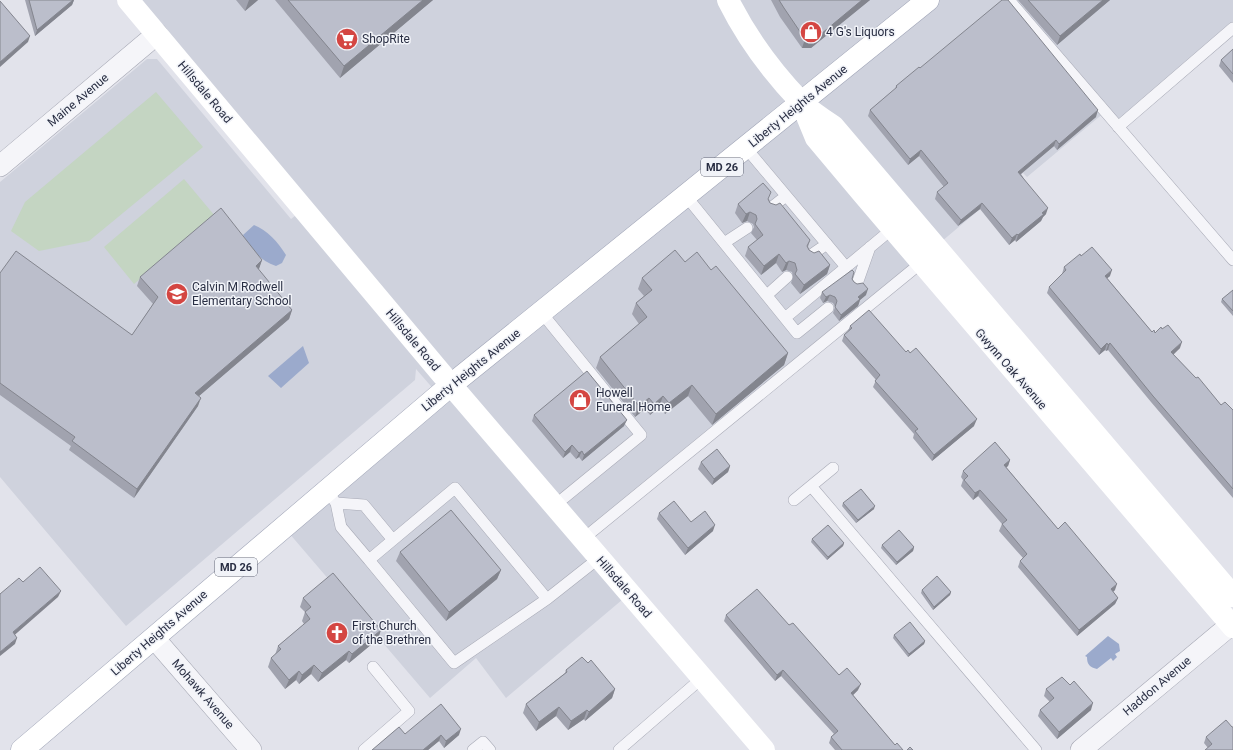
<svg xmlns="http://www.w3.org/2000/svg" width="1233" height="750" font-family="Roboto,sans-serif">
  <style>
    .built { fill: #cfd2dd }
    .green { fill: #c4d5c2 }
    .water { fill: #9baacc }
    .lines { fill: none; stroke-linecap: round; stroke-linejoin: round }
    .lane-casing { stroke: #a7a9b5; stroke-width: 12 }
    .street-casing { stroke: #a7a9b5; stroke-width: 22 }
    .primary-casing { stroke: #a0a5b7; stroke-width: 23 }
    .lane { stroke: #f5f5f9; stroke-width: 11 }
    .street { stroke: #f5f5f9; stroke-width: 21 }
    .secondary { stroke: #fff; stroke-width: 22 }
    .primary { stroke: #fff; stroke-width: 22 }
    .wall { fill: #a1a3af }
    .shaded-wall { fill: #83858e }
    .building { fill: #bbbecb; stroke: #83858e }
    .labels { text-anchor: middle; stroke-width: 3; stroke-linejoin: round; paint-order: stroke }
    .shield { fill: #f1f3f8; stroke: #656979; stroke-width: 1 }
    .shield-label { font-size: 11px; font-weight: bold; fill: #292e43 }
    .poi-label { font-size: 12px; fill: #292e43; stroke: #f1f3f8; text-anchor: start }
    .street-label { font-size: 12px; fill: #292e43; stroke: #f1f3f8 }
  </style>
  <rect width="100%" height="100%" fill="#e2e3eb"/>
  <path class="built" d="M129 0H1233V31L1119 128 1105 112 1027 177 1023 173 584 542 629 594 506 698 476 658 430 698 283 526 436 392 416 369 415 380 126 626 0 477V182L147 59H157L291 219 305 208Z"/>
  <path class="green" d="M156 92 203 147 89 241 39 251 11 231 25 202Z
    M184 179 215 216 134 284 104 247Z"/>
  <path class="water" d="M254 225C267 230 278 242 286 255L282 263 276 266C260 261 251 249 243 235Z
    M303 346 309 363 281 388 268 376Z
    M1108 636 1119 644 1120 651 1115 654 1117 657 1113 661 1111 658 1097 669C1090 667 1087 665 1087 657L1085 656Z"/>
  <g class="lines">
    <g class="lane-casing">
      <path id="lane" d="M1009 0 1233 260
        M1118 127 1233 28
        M746 148 846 267
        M686 196 797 333 828 308
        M772 207 786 196
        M724 243 747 228
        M811 255 827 244
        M857 284 870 247
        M767 295 787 277
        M541 312 641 435 554 506
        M785 318 892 229
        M811 486 1036 750
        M327 491 336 503 341 527 369 560
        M794 500 833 468
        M336 503 364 505 393 540
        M583 539 921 263
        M547 599 455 488 369 560 454 663 547 599 599 558
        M364 750 409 711 373 667
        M473 750 483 742 490 750
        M619 750 702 678"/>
    </g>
    <g class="street-casing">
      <path id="street" d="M0 166 157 34
        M154 638 251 750
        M1081 750 1233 623"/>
    </g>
    <g class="primary-casing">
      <path id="primary" d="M22 750 451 385 928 0"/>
    </g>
    <use href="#lane" class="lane"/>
    <use href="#street" class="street"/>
    <path class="secondary" d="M128 0 451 385 764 750
      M728 0C746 36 773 73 801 102 810 111 822 119 833 126L1233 596
      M802 104 816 138 863 194 1233 627"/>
    <use href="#primary" class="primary"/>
  </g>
  <path class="wall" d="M25 0H74L72 5 35 36Z
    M236 0H258L245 11Z
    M275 0H433L340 78Z
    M771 0H870L811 48H802L780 17Z
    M1018 0H1110L1057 45Z
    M1233 49V83L1219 66 1221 60Z
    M920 68 1096 117 1057 150 1054 146 1021 174 1046 214 1043 217 1041 221 1016 242 1015 240 1009 245 980 209 958 226 935 199 937 192 944 187 919 156 908 165 868 116 870 110 895 89 896 86Z
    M769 199 770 203 810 240 808 247 809 250 830 265 827 274 800 294 791 283 793 277 792 272 786 270 782 272 776 263 761 275 745 256 748 247 757 240 751 233 754 227 753 224 747 221 742 223 735 213 738 204Z
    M1081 256 1110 276 1107 278 1152 332 1155 333 1180 348 1173 354 1221 405 1233 410V498L1151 402 1108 350 1106 351 1105 350 1099 355 1047 293 1049 287 1062 274 1064 267Z
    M262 260 258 270 292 310 289 319 199 396 198 406 134 498 69 450 71 446 0 395V273L132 335 153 304 137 286 140 277Z
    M685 262 711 270 788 353 784 365 712 425 688 396 665 414 659 407 650 415 645 409 635 417 596 368 600 357 639 324 632 314 636 303 644 296 638 289 642 278Z
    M852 279 854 282 866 295 860 300 858 306 839 321 833 313 835 307 833 303 827 301 823 303 820 298 822 292Z
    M1233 290V316L1221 302 1222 299Z
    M850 326 906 352 974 426 932 461 913 438 914 434 873 387 876 380 842 341 844 335 848 331Z
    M534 415 624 426 582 461 579 457 576 459 570 452 563 458 532 421Z
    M1010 460 1008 466 1006 467 1058 529 1115 590 1113 592 1118 598 1115 604 1077 636 1018 567 1020 561 1023 558 999 531 1002 524 978 496 973 500 961 486 963 480 961 477 963 471Z
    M701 462 730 466 728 472 712 485 698 469Z
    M843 503 874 509 856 523 842 506Z
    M659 513 691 522 713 531 685 555 657 519Z
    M812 539 844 543 843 546 827 560 811 542Z
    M882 545 914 547 913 551 896 565 881 548Z
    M400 552 501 570 497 579 446 621 396 561Z
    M922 590 951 592 950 595 933 610 921 593Z
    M303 598 378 639 349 663 346 660 318 682 311 674 299 684 296 680 285 689 268 667 271 658 275 655 278 646 304 624 302 621 305 612 300 607Z
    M726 615 789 625 839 675 858 690 853 695 895 745 903 750H835L829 743 831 737 834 734 781 676 775 681 724 621Z
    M894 635 925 641 924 644 908 657 893 638Z
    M588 663 615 689 612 698 585 721 584 719 568 730 556 716 536 731 523 713 526 704 565 673 566 670Z
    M1070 685 1091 710 1057 739 1038 716 1040 710 1050 702 1044 696 1046 689Z
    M1232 727 1208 748 1204 743 1206 737Z
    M405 734 459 735 444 748 439 741 428 750H372Z"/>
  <path class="shaded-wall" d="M73 0H74L72 5 35 36 37 30Z
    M249 0H258L245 11Z
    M423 0H433L340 78 344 66Z
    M862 0H870L811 48H802L805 39Z
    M1103 0H1110L1057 45 1060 36Z
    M30 36 28 42 0 67V62Z
    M1098 110 1096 117 1057 150 1059 144Z
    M1056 140 1054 146 1016 178 1018 172Z
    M921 150 919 156 908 165 910 159Z
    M982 203 980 209 958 226 961 220Z
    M1048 208 1046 214 1043 217 1041 221 1016 242 1018 235 1042 213Z
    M750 212 747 221 742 223 746 214Z
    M1017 234 1015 240 1009 245 1012 238Z
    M779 254 776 263 761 275 764 266Z
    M262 260 259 269 252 275 256 266Z
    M789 261 786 270 782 272 786 263Z
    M830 265 827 274 800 294 804 285Z
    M1112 270 1110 276 1103 282 1105 276Z
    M868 289 866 295 860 300 858 306 839 321 841 315 858 297Z
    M830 295 827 301 823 303 826 297Z
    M292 310 289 319 192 402 195 393Z
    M1182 342 1180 348 1169 359 1171 352Z
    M1107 343 1105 350 1099 355 1101 349Z
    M1110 343 1108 350 1106 351 1108 345Z
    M788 353 784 365 712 425 716 414Z
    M692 385 688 396 665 414 669 403Z
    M663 396 659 407 650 415 654 404Z
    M201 398 198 406 134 498 137 489Z
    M649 398 645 409 635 417 639 406Z
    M977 419 974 426 932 461 934 455Z
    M627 420 624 426 582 461 584 455Z
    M572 445 570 452 563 458 565 452Z
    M582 451 579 457 576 459 579 453Z
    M1010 460 1008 466 1002 471 1004 465Z
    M730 466 728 472 712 485 714 479Z
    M980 490 978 496 973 500 975 493Z
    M875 506 874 509 856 523 858 520Z
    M715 525 713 531 685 555 688 548Z
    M844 543 843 546 827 560 828 557Z
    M914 547 913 551 896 565 897 562Z
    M501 570 497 579 446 621 449 612Z
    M1117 584 1115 590 1108 596 1111 589Z
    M61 591 58 597 10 639 13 632Z
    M951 592 950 595 933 610 934 607Z
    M1118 598 1115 604 1077 636 1079 630Z
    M381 630 378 639 349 663 352 654Z
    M17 638 15 644 0 656V652Z
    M925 641 924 644 908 657 909 654Z
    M349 651 346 660 318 682 322 673Z
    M314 665 311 674 299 684 302 675Z
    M783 670 781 676 775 681 777 675Z
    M299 671 296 680 285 689 289 680Z
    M861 684 858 690 849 699 851 693Z
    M615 689 612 698 585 721 589 712Z
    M1093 703 1091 710 1057 739 1059 732Z
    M559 707 556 716 536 731 539 722Z
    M587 710 584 719 568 730 571 721Z
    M461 729 459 735 444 748 446 741Z
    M441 735 439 741 428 750H423Z"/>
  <path class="building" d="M29 0H73L37 30Z
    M288 0H423L344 66Z
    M779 0H862L815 39H805L784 8Z
    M1002 0H1008L1098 110 1059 144 1056 140 1018 172 1048 208 1042 213 1044 214 1018 235 1017 234 1012 238 982 203 961 220 937 192 948 183 921 150 910 159 870 110 897 87 896 86 919 67 920 68Z
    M1028 0H1103L1060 36Z
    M0 1 30 36 0 62Z
    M1233 49V74L1221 60Z
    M763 183 771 192 768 199 770 203 776 205 780 203 810 240 807 246 809 250 814 253 819 251 830 265 804 285 795 274 797 270 795 263 789 261 786 263 779 254 764 266 748 247 763 235 755 224 757 219 756 215 750 212 746 214 738 204Z
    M221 208 262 260 256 266 292 310 195 393 201 398 137 489 72 441 75 437 0 383V273L16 251 132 335 158 297 140 277Z
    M1092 247 1112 270 1105 276 1152 332 1154 330 1155 333 1161 327 1162 329 1168 325 1182 342 1171 352 1196 378 1198 377 1221 405 1225 402 1233 410V489L1153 396 1110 343 1108 345 1107 343 1101 349 1049 287 1066 270 1064 267 1080 254 1081 256Z
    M675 250 685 262 697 252 711 270 716 266 788 353 716 414 692 385 669 403 663 396 654 404 649 398 639 406 600 357 647 317 636 303 652 290 642 278Z
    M852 270 854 272 852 279 854 282 857 284 863 283 868 289 858 297 860 299 841 315 835 307 837 301 835 297 830 295 826 297 822 292Z
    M1233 290V311L1222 299Z
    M869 310 906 352 908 350 910 353 916 348 977 419 934 455 915 431 918 429 875 381 880 375 844 335 852 328 850 326Z
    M587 371 627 420 584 455 582 451 579 453 572 445 565 452 534 415Z
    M995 442 1010 460 1004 465 1058 529 1065 522 1117 584 1111 589 1118 598 1079 630 1020 561 1027 554 1002 524 1007 520 980 490 975 493 964 480 968 476 963 471Z
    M717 449 730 466 714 479 701 462Z
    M861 489 875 506 858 520 843 503Z
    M674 501 691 522 705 511 715 525 688 548 659 513Z
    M451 510 501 570 449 612 400 552Z
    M828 525 844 543 828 557 812 539Z
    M899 530 914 547 897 562 882 545Z
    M40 567 61 591 13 632 17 638 0 652V594L19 578 23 582Z
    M333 573 381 630 352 654 349 651 322 673 314 665 302 675 299 671 289 680 271 658 281 649 278 646 310 619 305 612 311 607 303 598Z
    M937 576 951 592 934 607 922 590Z
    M757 589 789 625 793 623 839 675 847 668 861 684 851 693 895 745 897 743 903 750H842L831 737 838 731 783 670 777 675 726 615Z
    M910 622 925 641 909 654 894 635Z
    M582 657 588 663 591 660 615 689 589 712 587 710 571 721 559 707 539 722 526 704 567 672 566 670Z
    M1062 677 1070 685 1074 681 1093 703 1059 732 1040 710 1054 698 1046 689Z
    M441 704 461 729 446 741 441 735 423 750H372L399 727 405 734Z
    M1226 720 1232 727H1233V750H1205L1212 744 1206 737Z
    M910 747 913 750H907Z"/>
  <defs>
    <g id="shop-disc" transform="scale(1.15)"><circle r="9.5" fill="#d44642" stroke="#f1f3f8"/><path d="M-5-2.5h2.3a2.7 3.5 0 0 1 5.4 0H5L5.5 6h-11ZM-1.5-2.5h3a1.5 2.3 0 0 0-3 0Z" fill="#fff"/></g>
    <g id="supermarket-disc" transform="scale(1.15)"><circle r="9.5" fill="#d44642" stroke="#f1f3f8"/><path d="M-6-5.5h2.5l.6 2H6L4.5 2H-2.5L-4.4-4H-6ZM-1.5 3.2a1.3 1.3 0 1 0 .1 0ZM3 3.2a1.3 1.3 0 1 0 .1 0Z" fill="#fff"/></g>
    <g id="school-disc" transform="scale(1.15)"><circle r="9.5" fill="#d44642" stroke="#f1f3f8"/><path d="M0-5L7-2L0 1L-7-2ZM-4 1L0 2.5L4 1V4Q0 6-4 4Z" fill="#fff"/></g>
    <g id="church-disc" transform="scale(1.15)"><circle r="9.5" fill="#d44642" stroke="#f1f3f8"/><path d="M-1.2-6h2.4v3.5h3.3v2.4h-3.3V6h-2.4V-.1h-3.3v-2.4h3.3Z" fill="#fff"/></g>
  </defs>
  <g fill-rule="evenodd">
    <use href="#shop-disc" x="811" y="32"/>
    <use href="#supermarket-disc" x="347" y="39"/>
    <use href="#school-disc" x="177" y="294"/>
    <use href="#shop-disc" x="580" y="400"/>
    <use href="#church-disc" x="337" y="633"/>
  </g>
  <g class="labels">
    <g class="shield">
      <rect x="701" y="158" width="42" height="18" rx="3"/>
      <rect x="215" y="558" width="42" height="18" rx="3"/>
    </g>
    <g class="shield-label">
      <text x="722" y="171">MD 26</text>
      <text x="236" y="571">MD 26</text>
    </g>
    <g class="poi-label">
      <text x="826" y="36">4 G's Liquors</text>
      <text x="362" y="43">ShopRite</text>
      <text x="192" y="291">Calvin M Rodwell<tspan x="192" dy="14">Elementary School</tspan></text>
      <text x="596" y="397">Howell<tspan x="596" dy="14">Funeral Home</tspan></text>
      <text x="352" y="630">First Church<tspan x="352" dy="14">of the Brethren</tspan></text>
    </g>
    <g class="street-label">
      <text transform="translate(205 92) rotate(50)" y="4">Hillsdale Road</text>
      <text transform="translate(78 100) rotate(-40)" y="4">Maine Avenue</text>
      <text transform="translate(798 106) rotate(-39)" y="4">Liberty Heights Avenue</text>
      <text transform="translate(413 340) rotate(50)" y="4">Hillsdale Road</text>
      <text transform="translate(1011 369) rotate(49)" y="4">Gwynn Oak Avenue</text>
      <text transform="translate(471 370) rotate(-39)" y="4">Liberty Heights Avenue</text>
      <text transform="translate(624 587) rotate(49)" y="4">Hillsdale Road</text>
      <text transform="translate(159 633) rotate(-41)" y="4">Liberty Heights Avenue</text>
      <text transform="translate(1157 686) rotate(-40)" y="4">Haddon Avenue</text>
      <text transform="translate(203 694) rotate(49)" y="4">Mohawk Avenue</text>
    </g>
  </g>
</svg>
